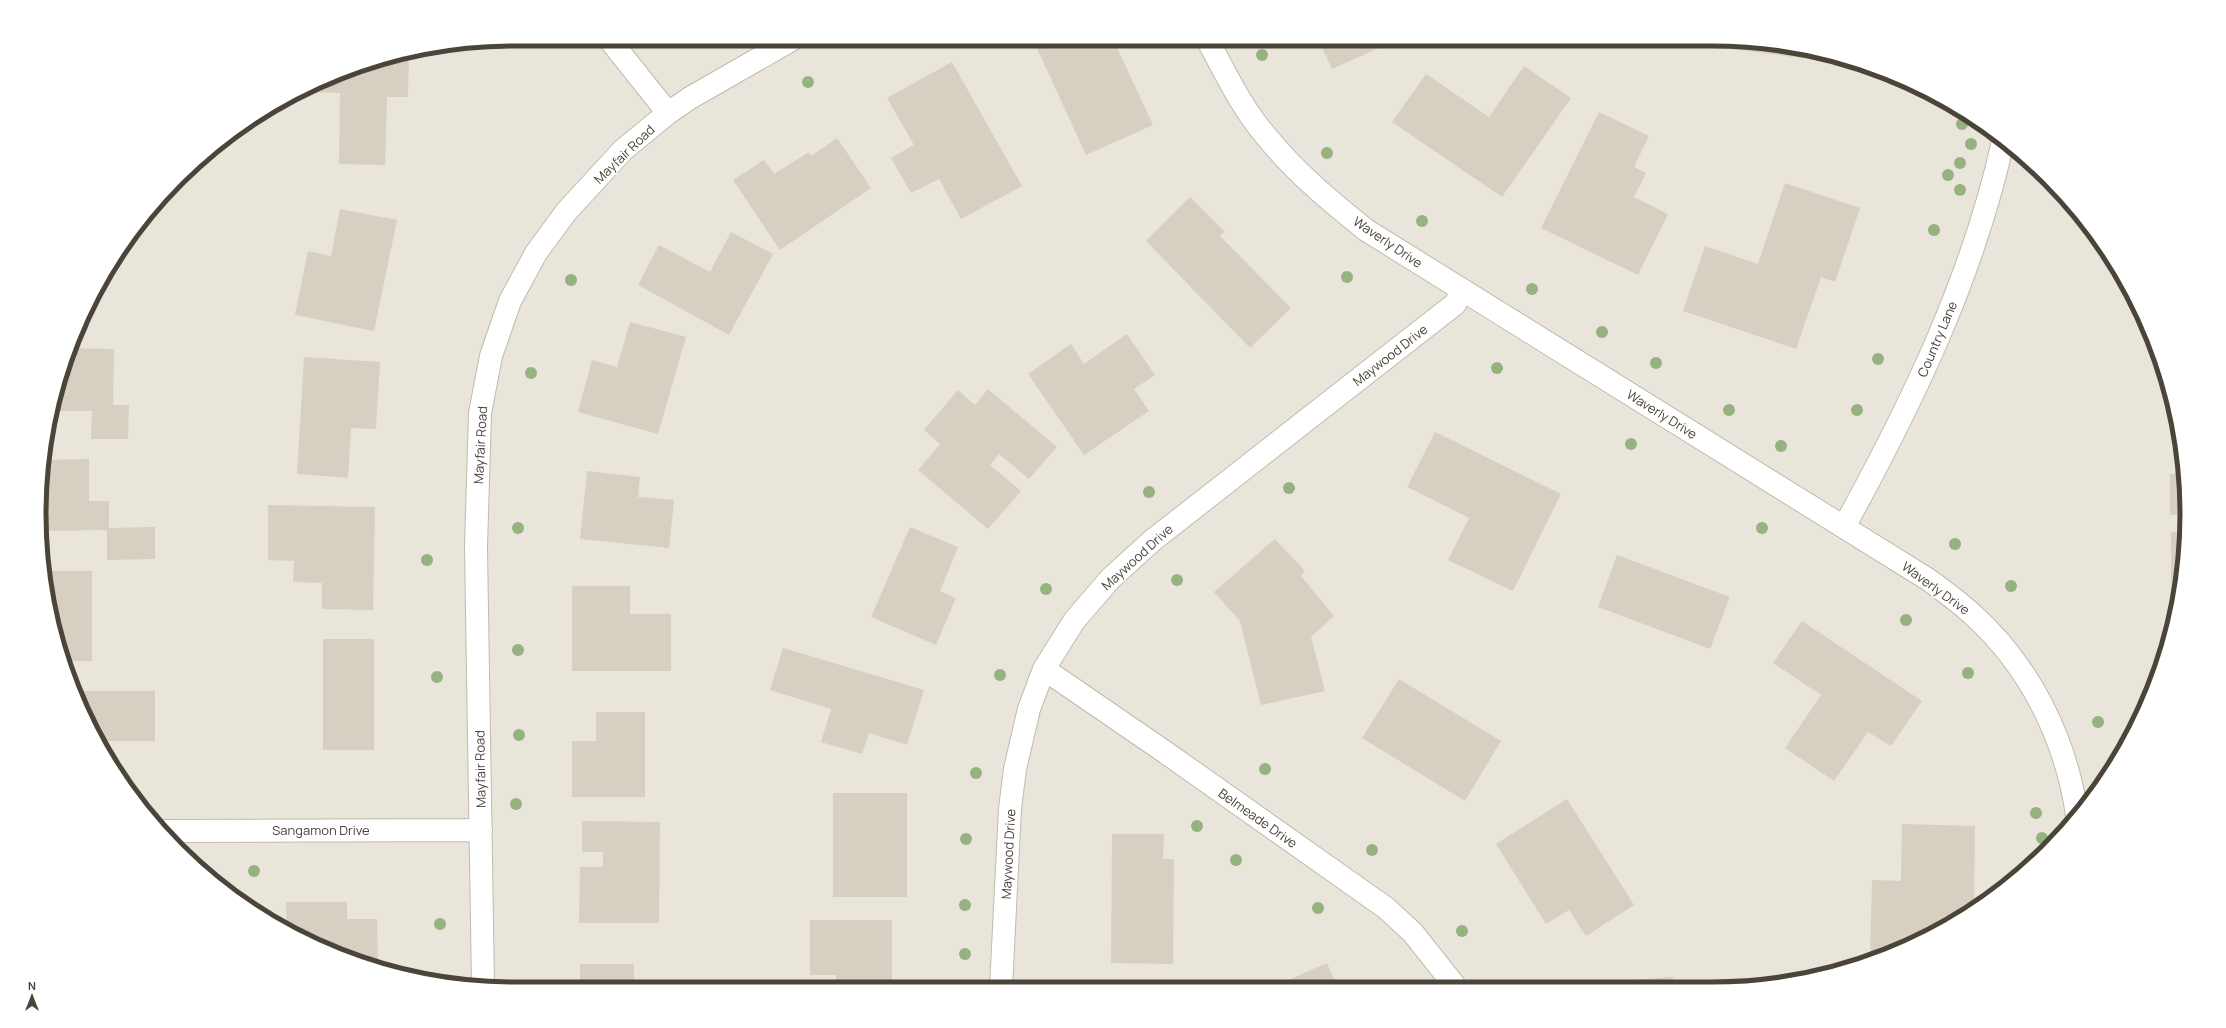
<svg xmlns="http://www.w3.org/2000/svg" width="2226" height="1028" font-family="Manrope,sans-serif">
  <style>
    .residential { fill: #e9e5da }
    .building { fill: #d7cfc1 }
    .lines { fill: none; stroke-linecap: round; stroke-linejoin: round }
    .minor-casing { stroke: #c1bbae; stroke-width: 24 }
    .minor { stroke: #fff; stroke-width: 22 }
    .tree { fill: #96b281 }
    .labels { text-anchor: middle; stroke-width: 3; stroke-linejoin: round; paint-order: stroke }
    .street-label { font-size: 13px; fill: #4a4439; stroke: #fff }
    .rim { fill: none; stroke: #4a4439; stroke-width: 5 }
  </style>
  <rect width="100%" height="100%" fill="#f5f3eb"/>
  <path class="residential" d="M514 39H1712L1804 48 1894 75 1976 119 2048 178 2107 250 2151 332 2178 421 2187 514 2178 606 2151 696 2089 803 2001 891 1894 953 1774 985 514 989 421 980 332 953 276 925 201 871 157 827 103 751 64 667 43 576 39 514 48 422 64 361 103 277 157 201 201 157 277 103 361 64 422 48Z"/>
  <path class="building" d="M1047 39H1113L1153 125 1086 155 1035 44Z
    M1318 39H1399L1332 69Z
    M1727 40 1804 48 1866 67 1726 48Z
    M409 52 408 97H387L385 165 339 164 340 93 305 92V90L361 64Z
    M952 62 1022 186 961 219 939 179 911 193 891 158 914 145 887 98Z
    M1524 66 1571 98 1502 197 1392 122 1426 74 1489 117Z
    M1599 112 1649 136 1634 167 1646 173 1634 197 1668 214 1638 275 1541 228Z
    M837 138 871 188 780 250 733 180 764 160 774 174 809 152 811 156Z
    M1785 183 1860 208 1835 282 1821 277 1796 349 1683 311 1705 246 1758 264Z
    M1190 197 1225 232 1220 236 1291 308 1250 348 1146 241Z
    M340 209 397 220 374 331 295 315 308 251 331 256Z
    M731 232 773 254 729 335 638 285 659 245 710 272Z
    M88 308V329H79Z
    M630 322 686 337 658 434 578 412 592 360 617 367Z
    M1127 334 1155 375 1134 389 1149 411 1084 455 1028 374 1071 344 1084 364Z
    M70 348 114 349 113 405H129L128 439H91L92 411H51L64 361Z
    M304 357 380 362 376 429 351 428 348 478 297 474Z
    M988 389 1057 447 1029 479 999 454 990 465 1021 491 988 529 918 470 940 444 924 430 958 390 975 405Z
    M2170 395 2175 413H2170Z
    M1435 432 1561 494 1513 591 1448 560 1469 518 1407 487Z
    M89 459V501H109V528L155 527V559L107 560V530L40 531 39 514 44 460Z
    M587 471 640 477 638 497 674 500 669 548 580 539Z
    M2170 474H2183L2187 514 2170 515Z
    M268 505 375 507 373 610 322 609V583L293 582 294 561 268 560Z
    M910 527 958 547 940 591 956 598 936 645 871 617Z
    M2171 532H2185L2179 597H2171Z
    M1275 539 1305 571 1301 576 1334 616 1311 637 1325 691 1261 705 1240 621 1214 592Z
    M1617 555 1730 597 1710 649 1598 607Z
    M43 571H92V661H63Z
    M572 586H630V614H671V671H572Z
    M1802 621 1922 701 1891 746 1868 732 1834 781 1785 748 1821 695 1773 663Z
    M323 639H374V750H323Z
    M783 648 924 690 907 745 869 733 862 754 821 742 831 709 770 690Z
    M1399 679 1501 741 1465 801 1362 738Z
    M75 691H155V741H98Z
    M596 712H645V797H572V741H596Z
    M833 793H907V897H833Z
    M1567 799 1634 905 1586 936 1569 910 1546 924 1496 844Z
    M582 821 660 822 659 923H579L580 867H603V852H582Z
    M1902 824 1975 826 1974 907 1894 953 1870 959 1872 880 1901 881Z
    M1112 834H1164L1163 859H1174L1173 964 1111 963Z
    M286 902H347V919H377L378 967 332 953 287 931Z
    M810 920H892V988H836V975H810Z
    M1327 963 1337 986 1277 987V985Z
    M580 964H634V989H580Z
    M1673 977V985L1575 986V984Z"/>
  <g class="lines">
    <g class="minor-casing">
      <path id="minor" d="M609 39 668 113
        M1207 39C1225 72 1241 107 1266 136 1295 172 1330 201 1366 230L1929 580C1944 591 1959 602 1972 614 2030 666 2066 739 2077 815
        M1844 527C1911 405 1973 278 2003 141
        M1044 669 1165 752 1386 908 1413 933 1455 986
        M160 831 481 830
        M483 986 476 547 480 413 491 356 510 301 536 253 566 212 623 150 668 113 690 98 793 39
        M1001 987 1010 809 1015 769 1029 709 1044 669 1074 621 1110 579 1153 540 1455 304 1462 291"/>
    </g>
    <use href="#minor" class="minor"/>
  </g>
  <g class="tree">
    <circle cx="1262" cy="55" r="6"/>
    <circle cx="808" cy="82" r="6"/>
    <circle cx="1962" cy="124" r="6"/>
    <circle cx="1971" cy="144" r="6"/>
    <circle cx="1327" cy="153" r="6"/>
    <circle cx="1960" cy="163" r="6"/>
    <circle cx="1948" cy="175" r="6"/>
    <circle cx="1960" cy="190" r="6"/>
    <circle cx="1422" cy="221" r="6"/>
    <circle cx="1934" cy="230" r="6"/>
    <circle cx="1347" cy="277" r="6"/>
    <circle cx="571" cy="280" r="6"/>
    <circle cx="1532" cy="289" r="6"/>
    <circle cx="1602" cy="332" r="6"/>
    <circle cx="1878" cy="359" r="6"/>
    <circle cx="1656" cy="363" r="6"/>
    <circle cx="1497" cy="368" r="6"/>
    <circle cx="531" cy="373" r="6"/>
    <circle cx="1729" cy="410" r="6"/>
    <circle cx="1857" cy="410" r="6"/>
    <circle cx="1631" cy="444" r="6"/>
    <circle cx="1781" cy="446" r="6"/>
    <circle cx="1289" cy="488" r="6"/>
    <circle cx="1149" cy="492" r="6"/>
    <circle cx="518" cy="528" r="6"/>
    <circle cx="1762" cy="528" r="6"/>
    <circle cx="1955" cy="544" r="6"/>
    <circle cx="427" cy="560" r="6"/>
    <circle cx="1177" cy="580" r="6"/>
    <circle cx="2011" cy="586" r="6"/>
    <circle cx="1046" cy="589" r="6"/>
    <circle cx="1906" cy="620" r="6"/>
    <circle cx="518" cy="650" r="6"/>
    <circle cx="1968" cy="673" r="6"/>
    <circle cx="1000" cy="675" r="6"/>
    <circle cx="437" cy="677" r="6"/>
    <circle cx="2098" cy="722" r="6"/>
    <circle cx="519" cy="735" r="6"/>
    <circle cx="1265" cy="769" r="6"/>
    <circle cx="976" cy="773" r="6"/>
    <circle cx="516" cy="804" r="6"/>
    <circle cx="2036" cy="813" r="6"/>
    <circle cx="1197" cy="826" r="6"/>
    <circle cx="2042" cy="838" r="6"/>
    <circle cx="966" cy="839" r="6"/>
    <circle cx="1372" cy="850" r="6"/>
    <circle cx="1236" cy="860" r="6"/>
    <circle cx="254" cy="871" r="6"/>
    <circle cx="965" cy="905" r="6"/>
    <circle cx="1318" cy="908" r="6"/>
    <circle cx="440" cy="924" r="6"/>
    <circle cx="1462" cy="931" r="6"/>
    <circle cx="965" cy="954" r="6"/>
  </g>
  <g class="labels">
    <g class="street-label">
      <text transform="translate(624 154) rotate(-44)" y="5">Mayfair Road</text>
      <text transform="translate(1388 242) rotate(34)" y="5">Waverly Drive</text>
      <text transform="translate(1937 339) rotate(-67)" y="5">Country Lane</text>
      <text transform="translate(1390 355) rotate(-38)" y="5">Maywood Drive</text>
      <text transform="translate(1662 414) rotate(32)" y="5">Waverly Drive</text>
      <text transform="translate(480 445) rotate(-87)" y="5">Mayfair Road</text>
      <text transform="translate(1137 557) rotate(-42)" y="5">Maywood Drive</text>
      <text transform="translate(1936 588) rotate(36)" y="5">Waverly Drive</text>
      <text transform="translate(480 769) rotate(-91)" y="5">Mayfair Road</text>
      <text transform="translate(1258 818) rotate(35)" y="5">Belmeade Drive</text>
      <text x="321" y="835">Sangamon Drive</text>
      <text transform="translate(1008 854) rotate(-87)" y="5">Maywood Drive</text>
    </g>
  </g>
  <path d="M0 0H2226V1028H0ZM514 46H1712A468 468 0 0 1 2180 514V514A468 468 0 0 1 1712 982H514A468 468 0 0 1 46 514V514A468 468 0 0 1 514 46Z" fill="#fff" fill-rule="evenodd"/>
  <path class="rim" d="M514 46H1712A468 468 0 0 1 2180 514V514A468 468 0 0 1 1712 982H514A468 468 0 0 1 46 514V514A468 468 0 0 1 514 46Z"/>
  <g transform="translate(32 996)" stroke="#ffffff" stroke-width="3" paint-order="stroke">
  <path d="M0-3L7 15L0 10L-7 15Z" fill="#4a4439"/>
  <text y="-6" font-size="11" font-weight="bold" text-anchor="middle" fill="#4a4439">N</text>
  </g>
</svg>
